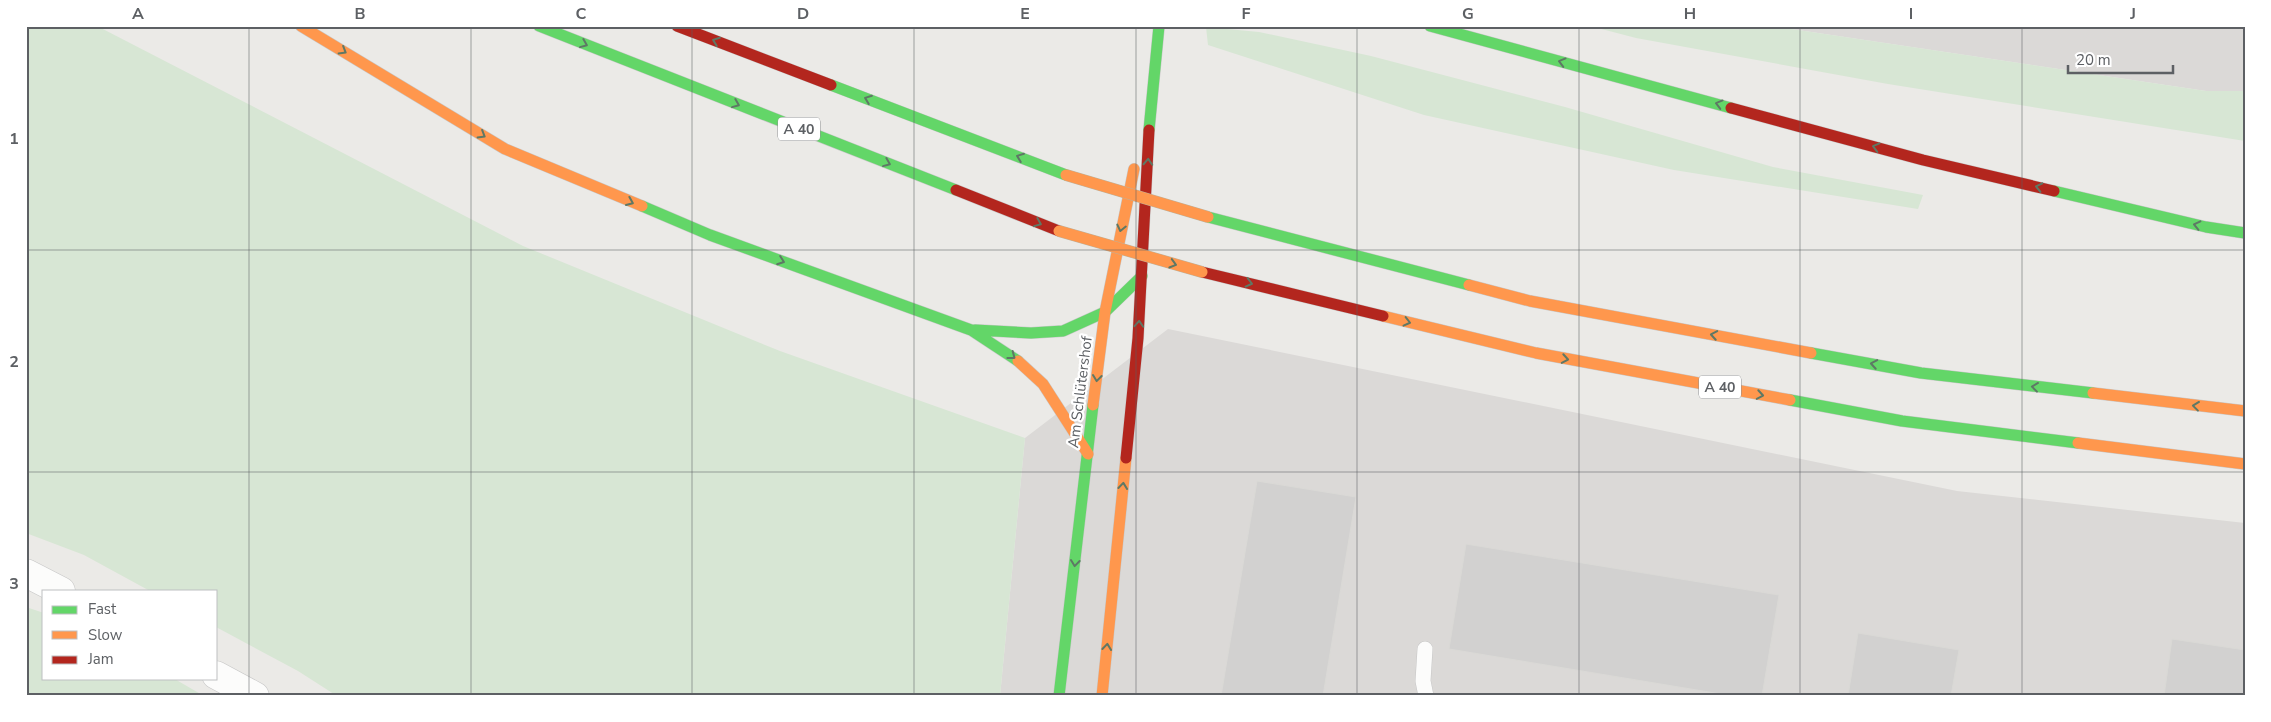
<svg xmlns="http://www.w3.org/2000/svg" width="2271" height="722" font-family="'Nunito Sans',sans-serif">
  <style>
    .industrial { fill: #dbd9d7 }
    .green { fill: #d7e6d4 }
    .building { fill: #d2d1d0; stroke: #dad9d6 }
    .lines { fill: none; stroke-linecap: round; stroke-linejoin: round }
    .lane-casing { stroke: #c6c6c6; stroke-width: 16 }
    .street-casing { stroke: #c6c6c6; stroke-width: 29 }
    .fast-casing { stroke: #c8c8c8; stroke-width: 12 }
    .slow-casing { stroke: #c8c8c8; stroke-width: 12 }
    .jam-casing { stroke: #c8c8c8; stroke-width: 12 }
    .lane { stroke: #fcfcfb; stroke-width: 15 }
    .street { stroke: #fcfcfb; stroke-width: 28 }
    .fast { stroke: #63d668; stroke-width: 11 }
    .slow { stroke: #ff974d; stroke-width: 11 }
    .jam { stroke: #b3261e; stroke-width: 11 }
    .slow-bridge-casing { stroke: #bfb098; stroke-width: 12; stroke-linecap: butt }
    .slow-bridge { stroke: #ff974d; stroke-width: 11 }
    .oneway { stroke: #5e7865 }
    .grid { fill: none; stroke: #5d6064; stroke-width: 1; stroke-opacity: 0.55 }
    .labels { text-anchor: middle; stroke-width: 4.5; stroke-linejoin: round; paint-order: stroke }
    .shield { fill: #fff; stroke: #8e9092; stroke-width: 1 }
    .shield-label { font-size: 14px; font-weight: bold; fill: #5d6064 }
    .street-label { font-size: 15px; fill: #5d6064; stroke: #fff }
    .neatline { fill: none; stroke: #5d6064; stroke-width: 2 }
    .grid-label { font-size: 16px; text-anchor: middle; font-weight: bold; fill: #5d6064 }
  </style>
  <rect width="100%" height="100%" fill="#ebeae7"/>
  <path class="industrial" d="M1772 26H2245V91H2206Z
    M1168 329 1957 491 2245 523V696H1000L1025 438Z"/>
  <path class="green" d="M26 26H97L523 246 780 351 1025 438 1000 696H337L298 671 216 627V591H150L84 555 26 533Z
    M1590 26H1772L2206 91H2245V141L1888 84 1636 38Z
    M1206 27 1259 32 1371 56 1565 107 1773 167 1923 195 1918 209 1674 170 1424 115 1208 45Z
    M26 607 44 613V678H173L204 696H26Z"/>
  <path class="building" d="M1257 481 1356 497 1323 696H1221Z
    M1466 544 1779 595 1762 696H1733L1449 649Z
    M1858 633 1959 650 1951 696H1848Z
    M2172 639 2245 650V696H2164Z"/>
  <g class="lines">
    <g class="lane-casing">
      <path id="lane" d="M1425 649 1423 681 1426 696"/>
    </g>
    <g class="street-casing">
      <path id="street" d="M26 573 61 591
        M216 675 255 696"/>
    </g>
    <g class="fast-casing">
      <path id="fast" d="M539 26 956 190
        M1430 26 1731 108
        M831 85 1066 175
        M1149 130 1159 26
        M2054 191 2206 227 2245 233
        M642 206 710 235 971 330 1018 361
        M1208 217 1469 285
        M975 330 1031 333 1063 331 1105 312 1142 276
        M1811 353 1921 373 2093 393
        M1790 400 1902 421 2078 443
        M1059 696 1093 405"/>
    </g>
    <g class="slow-casing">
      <path id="slow" d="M301 26 505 149 642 206
        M1469 285 1530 301 1811 353
        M1383 316 1536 353 1790 400
        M1018 361 1043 384 1088 454
        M2093 393 2245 411
        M1093 405 1105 312 1134 169
        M2078 443 2245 464
        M1102 696 1126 458"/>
    </g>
    <g class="jam-casing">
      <path id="jam" d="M677 26 831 85
        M1731 108 1923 160 2054 191
        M956 190 1059 231
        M1202 272 1383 316
        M1126 458 1138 338 1149 130"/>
    </g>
    <use href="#lane" class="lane"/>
    <use href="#street" class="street"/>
    <use href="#fast" class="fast"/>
    <use href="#slow" class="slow"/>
    <use href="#jam" class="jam"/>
    <g class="slow-bridge-casing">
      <path id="slow-bridge" d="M1066 175 1208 217
        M1059 231 1202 272"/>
    </g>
    <use href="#slow-bridge" class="slow-bridge"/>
  </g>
  <defs><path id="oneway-chevron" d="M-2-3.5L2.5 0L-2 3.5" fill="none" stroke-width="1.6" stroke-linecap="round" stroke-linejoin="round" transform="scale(1.25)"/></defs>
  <g class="oneway">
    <use href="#oneway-chevron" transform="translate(716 41) rotate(-159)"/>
    <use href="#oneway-chevron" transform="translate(584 44) rotate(22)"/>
    <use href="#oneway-chevron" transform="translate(343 51) rotate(31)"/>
    <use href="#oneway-chevron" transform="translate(1562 62) rotate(-165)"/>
    <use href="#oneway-chevron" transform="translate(868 99) rotate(-159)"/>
    <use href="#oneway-chevron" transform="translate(736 104) rotate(22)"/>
    <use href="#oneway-chevron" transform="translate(1719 104) rotate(-165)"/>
    <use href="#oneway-chevron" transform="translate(482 135) rotate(31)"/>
    <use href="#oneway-chevron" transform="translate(1876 147) rotate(-165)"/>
    <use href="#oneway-chevron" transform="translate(1020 157) rotate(-159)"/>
    <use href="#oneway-chevron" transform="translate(1148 162) rotate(-87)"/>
    <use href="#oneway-chevron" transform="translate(887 163) rotate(22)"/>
    <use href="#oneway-chevron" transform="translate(2039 187) rotate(-167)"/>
    <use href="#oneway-chevron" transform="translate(630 202) rotate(23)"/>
    <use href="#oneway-chevron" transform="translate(1038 223) rotate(22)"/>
    <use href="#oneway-chevron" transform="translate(2197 225) rotate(-167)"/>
    <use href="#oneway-chevron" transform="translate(1121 228) rotate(103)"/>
    <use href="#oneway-chevron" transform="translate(781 261) rotate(20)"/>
    <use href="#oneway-chevron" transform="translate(1173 264) rotate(16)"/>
    <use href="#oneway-chevron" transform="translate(1249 283) rotate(14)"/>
    <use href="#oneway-chevron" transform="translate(1407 322) rotate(14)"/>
    <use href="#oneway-chevron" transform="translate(1139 324) rotate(-86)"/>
    <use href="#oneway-chevron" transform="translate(1714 335) rotate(-170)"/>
    <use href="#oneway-chevron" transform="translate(1012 356) rotate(37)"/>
    <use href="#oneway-chevron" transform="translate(1565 359) rotate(10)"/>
    <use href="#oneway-chevron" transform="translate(1874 364) rotate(-170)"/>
    <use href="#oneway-chevron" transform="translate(1097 378) rotate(97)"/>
    <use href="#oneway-chevron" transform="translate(2035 387) rotate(-173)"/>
    <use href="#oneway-chevron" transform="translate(1760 395) rotate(10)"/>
    <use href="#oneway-chevron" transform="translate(2196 406) rotate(-173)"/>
    <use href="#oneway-chevron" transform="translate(1123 486) rotate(-84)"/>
    <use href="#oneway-chevron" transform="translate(1075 563) rotate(97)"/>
    <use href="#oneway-chevron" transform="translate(1107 647) rotate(-84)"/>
  </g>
  <path class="grid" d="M249 26V696M471 26V696M692 26V696M914 26V696M1136 26V696M1357 26V696M1579 26V696M1800 26V696M2022 26V696M26 250H2245M26 472H2245"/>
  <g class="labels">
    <g class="shield">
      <rect x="778" y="117.5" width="42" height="23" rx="4"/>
      <rect x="1699" y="375.5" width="42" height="23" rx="4"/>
    </g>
    <g class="shield-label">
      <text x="799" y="134">A 40</text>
      <text x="1720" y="392">A 40</text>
    </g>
    <g class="street-label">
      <text transform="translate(1080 392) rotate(-83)" y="5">Am Schlütershof</text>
    </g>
  </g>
  <rect width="2271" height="722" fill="none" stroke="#ffffff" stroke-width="55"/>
  <rect x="42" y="590" width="175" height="90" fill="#ffffff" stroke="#bebfc1"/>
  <rect x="52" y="606" width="25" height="8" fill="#63d668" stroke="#bebfc1"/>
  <text x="88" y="614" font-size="15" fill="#5d6064">Fast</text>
  <rect x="52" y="631" width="25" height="8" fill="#ff974d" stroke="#bebfc1"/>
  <text x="88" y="640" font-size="15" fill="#5d6064">Slow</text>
  <rect x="52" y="656" width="25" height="8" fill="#b3261e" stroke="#bebfc1"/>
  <text x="88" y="664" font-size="15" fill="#5d6064">Jam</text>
  <path d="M2068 65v8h105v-8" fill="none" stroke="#5d6064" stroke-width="2.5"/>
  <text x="2076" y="65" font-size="15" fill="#5d6064" stroke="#ffffff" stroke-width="4" paint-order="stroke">20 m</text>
  <rect x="28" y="28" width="2216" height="666" class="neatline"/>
  <g class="grid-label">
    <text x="138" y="19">A</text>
    <text x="360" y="19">B</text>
    <text x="581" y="19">C</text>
    <text x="803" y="19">D</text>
    <text x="1025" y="19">E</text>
    <text x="1246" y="19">F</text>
    <text x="1468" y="19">G</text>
    <text x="1690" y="19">H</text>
    <text x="1911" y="19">I</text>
    <text x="2133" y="19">J</text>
    <text x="14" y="144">1</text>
    <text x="14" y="367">2</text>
    <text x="14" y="589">3</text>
  </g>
</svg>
